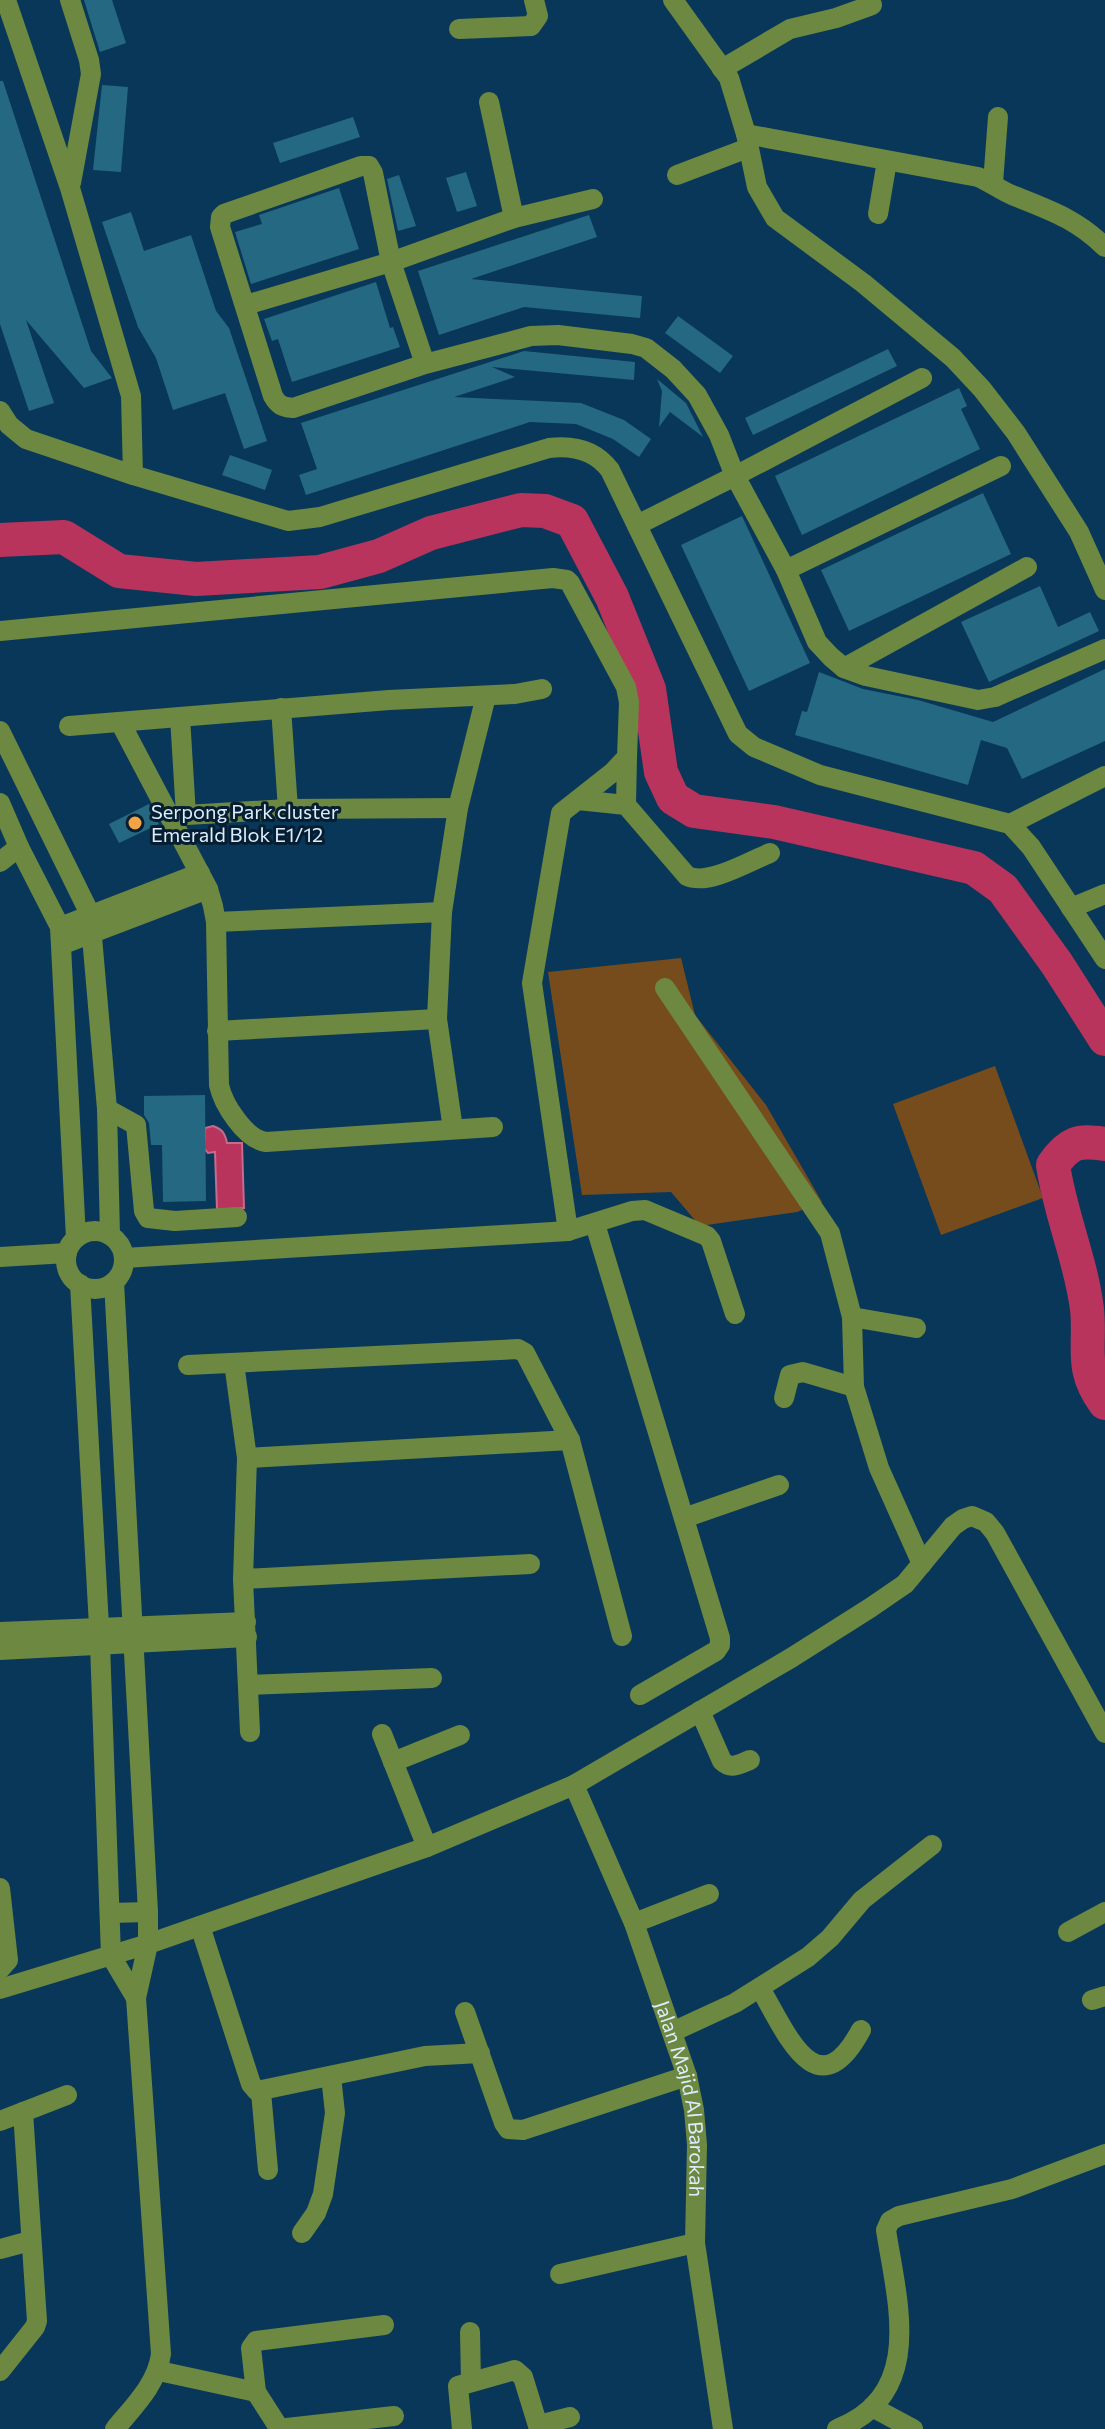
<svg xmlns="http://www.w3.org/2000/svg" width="1105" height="2429" font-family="Commissioner,sans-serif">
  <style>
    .green { fill: #764c1c }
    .water { fill: #b8345d; stroke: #c36c8d; stroke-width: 2 }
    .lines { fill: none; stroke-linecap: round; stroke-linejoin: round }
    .river { stroke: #b8345d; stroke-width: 34 }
    .building { fill: #256881 }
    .minor { stroke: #6d8840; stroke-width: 20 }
    .poi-dot { fill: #f4a345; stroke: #061e31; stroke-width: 3 }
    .labels { text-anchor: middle; stroke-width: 6; stroke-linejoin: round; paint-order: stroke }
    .poi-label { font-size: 20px; fill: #dcedfd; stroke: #061e31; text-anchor: start }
    .street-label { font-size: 20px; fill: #dcedfd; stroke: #061e31 }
  </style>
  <rect width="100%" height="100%" fill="#093759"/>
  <path class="green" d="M681 958 695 1015 766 1105 822 1202 797 1212 700 1226 671 1192 582 1195 548 972Z
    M995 1066 1043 1198 941 1235 893 1104Z"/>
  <path class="water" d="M213 1126C222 1129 225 1133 227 1143H242L244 1208 217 1210 215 1152 208 1153 204 1148 205 1128Z"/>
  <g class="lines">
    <path class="river" d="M0 540 64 537 119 571 196 579 320 572 379 556 431 533 521 510 545 511 572 521 612 597 649 689 661 772 673 798 694 811 774 822 974 868 1003 889 1057 964 1105 1039
      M1105 1144C1078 1140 1069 1142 1053 1165 1060 1214 1081 1260 1087 1309 1091 1348 1079 1368 1105 1403"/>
  </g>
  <path class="building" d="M84 0H112L126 43 100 52Z
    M0 81H3L91 351 112 378 84 388 26 320 54 403 29 411 0 324Z
    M102 85 128 87 121 172 93 170Z
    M353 117 360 137 280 163 273 143Z
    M466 172 477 206 457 212 446 178Z
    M399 175 416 226 398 231 387 179Z
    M339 188 359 249 251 284 235 232 262 224 259 215Z
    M131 212 144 251 191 235 216 311 229 328 267 441 244 449 225 393 173 410 156 358 138 327 102 222Z
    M589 215 597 237 471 279 642 296 640 318 524 307 439 335 418 271Z
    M376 282 390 328 393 327 400 347 292 382 278 339 272 341 264 319Z
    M678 316 733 356 720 373 665 333Z
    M888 349 897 366 753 435 745 418Z
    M524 351 635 362 634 380 492 367 515 377 454 397 581 403 624 420 651 439 639 457 613 439 576 424 530 422 306 495 299 475 317 469 301 423Z
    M657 379 686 403 703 437 670 412 659 427 662 391Z
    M959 388 967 406 961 409 980 449 802 535 775 476Z
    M230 455 272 470 265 490 222 475Z
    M983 493 1011 554 849 631 821 570Z
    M742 516 810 663 749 691 681 545Z
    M1040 586 1058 627 1090 612 1099 631 989 682 961 622Z
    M1105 669V741L1022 779 1007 748 981 740 968 785 795 735 802 711 807 712 819 672 863 689 918 700 993 722Z
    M149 804 159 824 119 843 109 824Z
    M205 1095 206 1201 163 1202 162 1145H151L149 1123 144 1115V1096Z"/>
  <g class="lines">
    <g class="minor">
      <path d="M6 0 70 188 131 396 133 475"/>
      <path d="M70 0 89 60 91 74 71 183"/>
      <path d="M673 0 729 78 746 134 757 187 775 218 863 283 953 358 982 389 1016 433 1079 532 1105 590"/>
      <path d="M459 29 531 26 538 16 534 0"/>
      <path d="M722 69 790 29 836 18 872 5"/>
      <path d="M489 102 514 218"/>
      <path d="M746 134 978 177C990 182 1000 190 1012 195 1049 210 1075 218 1105 247"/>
      <path d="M677 175 748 148"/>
      <path d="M993 183 998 117"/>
      <path d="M878 214 887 161"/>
      <path d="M246 305 391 262 514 218 593 199"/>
      <path d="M425 364 391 262 373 173 369 166H361L224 214 221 217 220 227 273 396C278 405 282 407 293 408L425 364 531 336 558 335 632 344 646 348 673 369 697 395 719 435 735 476 637 525"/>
      <path d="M922 378 735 476 786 570 817 642 831 657 844 668 866 676 978 700 995 697 1105 649"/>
      <path d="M0 411 9 425 26 439 133 475 288 521 320 517 549 448C573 445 595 450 610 470L738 734 754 747 820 775 1010 824 1031 847 1105 959"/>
      <path d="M786 570 1001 466"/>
      <path d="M0 631 553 578 567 580 570 583 626 687 629 702 627 757 613 772 561 813 532 983 568 1231"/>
      <path d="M844 668 1027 567"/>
      <path d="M281 708 288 809"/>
      <path d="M180 717 186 815"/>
      <path d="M120 722 208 889 213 906 216 922 219 1085C223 1104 245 1139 266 1142L493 1127"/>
      <path d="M69 726 389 700 515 694 542 689"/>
      <path d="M0 731 90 914 107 1109 110 1235"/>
      <path d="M578 800 626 805 687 876C708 886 748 862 770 853"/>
      <path d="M0 803 19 847 60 927 76 1238"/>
      <path d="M626 805 627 757"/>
      <path d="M169 816 288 809 458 808"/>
      <path d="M1010 824 1105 776"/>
      <path d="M0 862 19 847"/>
      <path d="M1071 908 1105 894"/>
      <path d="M442 912 458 808 486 696"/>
      <path d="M216 922 442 912 437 1019 453 1129"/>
      <path d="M60 927 200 873"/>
      <path d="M61 945 208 889"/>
      <path d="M665 988 830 1233 852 1317 854 1387 879 1468 922 1564"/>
      <path d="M217 1031 437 1019"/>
      <path d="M107 1109 136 1125 144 1211 148 1218 175 1221 237 1217"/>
      <path d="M595 1224 720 1638V1645L716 1651 640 1695"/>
      <circle cx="95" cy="1260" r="29"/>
      <path d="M0 1257 67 1253"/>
      <path d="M124 1258 568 1231 632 1211 645 1210 707 1236 711 1241 735 1314"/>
      <path d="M114 1282 148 1912V1944L136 1998 161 2354C157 2384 134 2406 115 2429"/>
      <path d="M80 1284 100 1644 111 1956 136 1998"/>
      <path d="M852 1317 916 1328"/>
      <path d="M234 1363 247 1458 243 1579 250 1732"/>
      <path d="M188 1365 518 1349 525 1353 570 1440 622 1636"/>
      <path d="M784 1398 790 1375 803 1372 854 1387"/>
      <path d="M247 1458 570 1440"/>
      <path d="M684 1518 779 1485"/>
      <path d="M243 1579 530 1564"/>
      <path d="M0 1632 246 1622"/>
      <path d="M0 1650 247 1637"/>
      <path d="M248 1685 432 1678"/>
      <path d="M700 1711 722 1761C731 1770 739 1764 750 1760"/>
      <path d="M382 1734 427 1847"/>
      <path d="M393 1762 460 1735"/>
      <path id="s1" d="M574 1785 634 1923 687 2076 694 2110 697 2145 695 2243 723 2429"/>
      <path d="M0 1888 8 1960 0 1969"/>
      <path d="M110 1913 148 1912"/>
      <path d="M634 1923 709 1894"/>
      <path d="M200 1926 251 2084 257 2091 425 2056 480 2053"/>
      <path d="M1068 1932 1105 1912"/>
      <path d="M760 1988C786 2032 817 2112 861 2030"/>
      <path d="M0 1989 148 1944 427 1847 574 1785 791 1658 870 1608 905 1584 953 1526 963 1519 972 1516 986 1522 995 1533 1105 1733"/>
      <path d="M1092 2000 1105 1996"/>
      <path d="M465 2012 504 2123 508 2129 523 2130 687 2076"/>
      <path d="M672 2032 735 2003 808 1957 830 1938 862 1900 932 1845"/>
      <path d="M261 2092 268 2170"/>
      <path d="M0 2121 67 2095"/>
      <path d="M302 2233 316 2213 323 2194 335 2113 331 2076"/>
      <path d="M0 2249 30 2241"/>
      <path d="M560 2274 695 2243"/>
      <path d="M470 2332 471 2382"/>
      <path d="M0 2371 35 2327 37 2321 23 2112"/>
      <path d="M159 2371 256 2392"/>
      <path d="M872 2407 913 2429"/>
      <path d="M539 2425 570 2417"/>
      <path d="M279 2428 256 2392 251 2348 256 2341 384 2325"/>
      <path d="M278 2429 394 2416"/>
      <path d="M462 2429 458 2386 515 2370 523 2377 539 2429"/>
      <path d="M837 2429C926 2394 897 2302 886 2230L890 2221 899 2216 1012 2189 1105 2154"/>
    </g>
  </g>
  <circle class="poi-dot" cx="135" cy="823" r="8"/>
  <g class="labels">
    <g class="poi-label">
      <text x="151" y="819">Serpong Park cluster<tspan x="151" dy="23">Emerald Blok E1/12</tspan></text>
    </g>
    <g class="street-label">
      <text dy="7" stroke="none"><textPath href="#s1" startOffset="334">Jalan Majid Al Barokah</textPath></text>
    </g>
  </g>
</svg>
